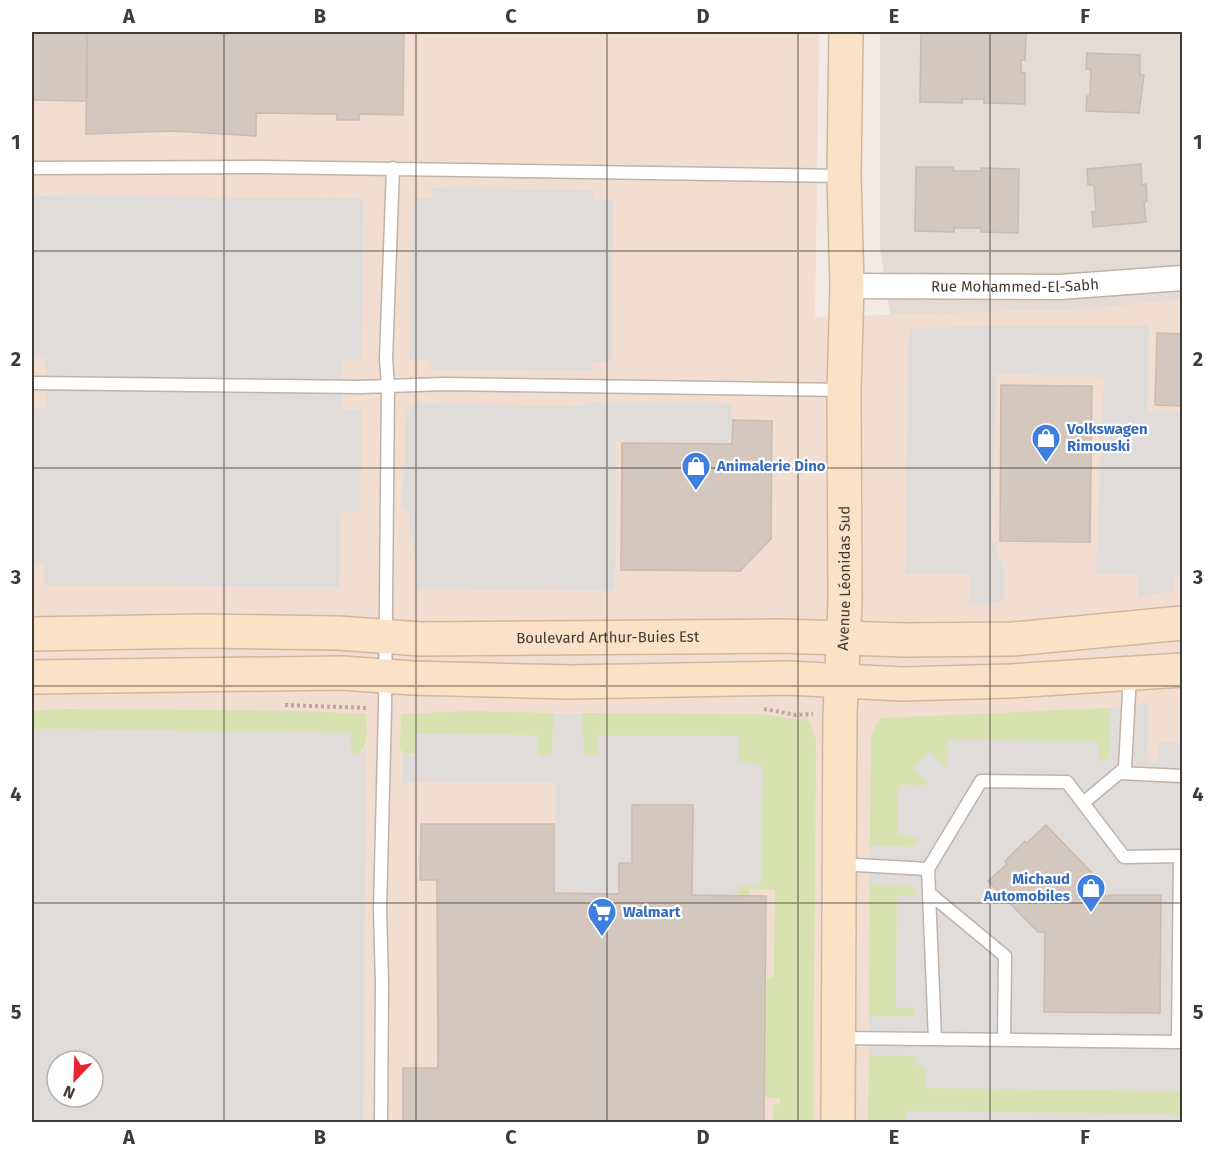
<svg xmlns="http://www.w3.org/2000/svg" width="1214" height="1154" font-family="'Fira Sans',sans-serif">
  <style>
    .residential { fill: #e4dbd3 }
    .commercial { fill: #f2ddd1; fill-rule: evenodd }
    .green { fill: #d7e2b0 }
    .parking { fill: #dfdcda; fill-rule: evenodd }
    .building { fill: #d4c7be; stroke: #cbbaaf; stroke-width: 1.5 }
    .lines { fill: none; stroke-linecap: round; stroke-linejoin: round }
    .lane-casing { stroke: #beb3ab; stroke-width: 15 }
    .street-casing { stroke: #beb3ab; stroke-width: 27 }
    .secondary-casing { stroke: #d0b69a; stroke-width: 36 }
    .path { stroke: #bca99b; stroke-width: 4; stroke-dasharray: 3 3; stroke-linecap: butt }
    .lane { stroke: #fff; stroke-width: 12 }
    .street { stroke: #fff; stroke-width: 24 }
    .secondary { stroke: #fae2c6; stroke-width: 33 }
    .grid { fill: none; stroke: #423a35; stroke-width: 1.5; stroke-opacity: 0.55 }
    .labels { text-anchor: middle; stroke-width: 4.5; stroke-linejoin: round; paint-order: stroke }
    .street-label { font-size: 15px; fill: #423a35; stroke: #fff }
    .shop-label { font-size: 15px; font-weight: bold; fill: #366cbe; stroke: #fff; text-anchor: start }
    .neatline { fill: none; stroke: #423a35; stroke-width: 2 }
    .grid-label { font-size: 20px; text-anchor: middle; font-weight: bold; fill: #423a35 }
  </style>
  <rect width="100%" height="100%" fill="#f1eae5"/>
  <path class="residential" d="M880 32H1182V299L1091 309 890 315 880 246Z"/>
  <path class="commercial" d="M32 32H819L815 317 1091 309 1182 299V1122H32ZM57 1061H93V1097H57Z"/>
  <path class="green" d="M1110 708 1109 757 1099 763 1098 741 948 762 945 767 924 786 899 785 898 835 919 836 917 844 910 847 870 846 871 739 875 726 882 718Z
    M65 709 305 711 366 714C366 728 371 751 354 755L351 754 350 733 32 729V711Z
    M470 711 554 713 552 751 549 756 540 757 538 755 537 735 416 734V753L406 755 400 749 401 714Z
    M582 713 762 714 800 720 806 716 808 718 816 740 813 1122H773V1105L780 1104V1098L764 1097 765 978H774L775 890 750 889 749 896H738L739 885H761L742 764 739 762V737L599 735 598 753 590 757 584 753 583 749Z
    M870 884 909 885 917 891 918 895H897L896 1007H918L912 1017 869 1016Z
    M869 1055H916L926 1066V1088L1182 1091V1115L905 1111V1122H868Z"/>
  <path class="parking" d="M429 188 595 190 593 193V198L596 200H613L612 361 594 362 591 366 595 371 428 369 431 368 432 363 429 360H410L413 198 428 199 432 196 433 192Z
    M32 196 363 198 362 359 341 360 342 410H362L360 512H344L340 514 339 587 45 585 44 565H32V409L46 408 45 358 32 357Z
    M998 325H1149L1147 411 1182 412V576L1173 577 1174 591 1139 597 1137 575 1096 573 1104 377 996 374 992 537 1005 574 1003 602 969 605V573L905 574 909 329Z
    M587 403 731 404 732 444 616 441 615 591 416 588V565L408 511 402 508 404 468 405 466V421L408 409 418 404 585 406Z
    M1148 703 1147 754 1152 763H1158L1159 742 1182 743V1091L926 1088V1067L917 1065 916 1056 869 1055V1016L907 1018 915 1014 918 1008 896 1007 897 895H918L917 891 909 885 870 884V846L910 847 917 844 919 837 897 835 899 785 924 786 929 783 913 768 930 752 945 767 948 761V740L1098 741 1099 763 1109 757 1110 708Z
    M554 713H582L583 750 584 753 590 757 598 753V735L739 736V762L763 765 761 885H739L738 896 692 895 693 805H633L632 863H619V894L554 893 556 783 408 782 403 785V753L410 756 416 753V734L538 735V755L541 757 549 756 552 751Z
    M32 729 350 733 351 754 354 755 361 754 366 748 363 1122H32ZM57 1061H93V1097H57Z
    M905 1111 1182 1115V1122H905Z"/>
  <path class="building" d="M32 32H87V101L32 100Z
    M87 32H404L403 115 359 114V120H337V114L256 113V136L173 131 86 134Z
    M921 32H1026L1025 60H1021V72L1025 73V104L984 103V99H962V103L920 102Z
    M1087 53 1140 55V75H1144L1139 113 1086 111 1087 96H1090L1091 70 1086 69Z
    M1141 164 1142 185 1146 184 1147 201 1144 202 1146 222 1093 227 1092 212 1096 211 1094 185H1088L1087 169Z
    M916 167H953V171H981V168L1019 169 1018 233 981 232V228H954V232L915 231Z
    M1157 333 1182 334V406L1155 405Z
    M1001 385 1092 386 1090 542 1000 541Z
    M733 420 772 421 771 539 740 571 621 570 622 443 732 444Z
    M632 805H693L692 895 766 896 764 1122H403V1068H438L437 880H420L421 824H554V893L619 894V863H632Z
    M1046 825 1095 876V886L1107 897 1109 895H1161L1160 1013 1044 1012 1045 932H1038L988 881 1007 864 1005 861 1025 841 1027 843Z"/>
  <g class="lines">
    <g class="lane-casing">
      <path id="lane" d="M32 168 263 167 843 176
        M32 383 361 387 444 384 843 390
        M1119 773 1182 776
        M1083 803 1125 768 1130 674
        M839 864 928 869 981 781 1067 782 1124 857 1180 856 1178 1042 840 1038
        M928 869 935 1039
        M929 893 1005 956 1004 1040
        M381 1122 382 983 380 910 385 708 388 385 386 359 393 168"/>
    </g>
    <g class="street-casing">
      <g id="street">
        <path id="s1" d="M847 286 1060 287 1182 278"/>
      </g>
    </g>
    <g class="secondary-casing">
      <g id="secondary">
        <path id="s2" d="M32 634 202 631 338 633 421 639 780 636 905 640 1013 639 1182 623"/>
        <path d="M32 677 342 673 412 678 570 682 788 678 902 684 1010 681 1182 670"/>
        <path id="s3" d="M838 1122 840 714 845 602 844 390 847 286 844 176 846 32"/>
      </g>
    </g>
    <path class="path" d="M285 705 367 708
      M764 709 796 715 813 714"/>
    <use href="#lane" class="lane"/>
    <use href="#street" class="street"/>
    <use href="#secondary" class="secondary"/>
  </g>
  <path class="grid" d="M224 32V1122M416 32V1122M607 32V1122M798 32V1122M990 32V1122M32 251H1182M32 468H1182M32 686H1182M32 903H1182"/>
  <defs>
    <g id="shop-pin" transform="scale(1.5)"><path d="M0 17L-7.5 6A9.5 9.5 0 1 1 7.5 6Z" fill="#3f7fe0" stroke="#fff"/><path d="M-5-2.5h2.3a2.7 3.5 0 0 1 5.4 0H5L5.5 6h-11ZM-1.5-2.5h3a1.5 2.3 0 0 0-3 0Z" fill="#fff"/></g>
    <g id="supermarket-pin" transform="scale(1.5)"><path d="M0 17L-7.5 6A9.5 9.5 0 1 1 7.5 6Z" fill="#3f7fe0" stroke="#fff"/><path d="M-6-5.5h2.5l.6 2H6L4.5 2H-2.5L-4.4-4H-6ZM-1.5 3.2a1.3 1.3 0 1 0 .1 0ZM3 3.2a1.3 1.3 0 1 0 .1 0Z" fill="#fff"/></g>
  </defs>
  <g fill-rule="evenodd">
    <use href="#shop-pin" x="1046" y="438"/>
    <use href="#shop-pin" x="696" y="466"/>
    <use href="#shop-pin" x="1091" y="888"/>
    <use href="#supermarket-pin" x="602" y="912"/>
  </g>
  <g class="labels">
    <g class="street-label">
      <text dy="5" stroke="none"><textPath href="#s1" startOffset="168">Rue Mohammed-El-Sabh</textPath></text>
      <text dy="5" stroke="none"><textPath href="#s3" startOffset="544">Avenue Léonidas Sud</textPath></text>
      <text dy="5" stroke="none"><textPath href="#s2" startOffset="576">Boulevard Arthur-Buies Est</textPath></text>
    </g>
    <g class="shop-label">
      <text x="1067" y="434">Volkswagen<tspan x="1067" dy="17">Rimouski</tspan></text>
      <text x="717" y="471">Animalerie Dino</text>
      <text x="1070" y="884" text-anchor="end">Michaud<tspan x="1070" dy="17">Automobiles</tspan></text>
      <text x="623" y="917">Walmart</text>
    </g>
  </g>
  <rect width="1214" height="1154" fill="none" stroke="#ffffff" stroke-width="66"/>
  <g transform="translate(75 1079) rotate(203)"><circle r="28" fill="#ffffff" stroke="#b3b0ae" stroke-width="1.5"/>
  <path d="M0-4.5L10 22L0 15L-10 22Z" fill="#e82432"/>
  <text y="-9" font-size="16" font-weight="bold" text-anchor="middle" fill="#423a35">N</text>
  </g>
  <rect x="33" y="33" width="1148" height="1088" class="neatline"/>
  <g class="grid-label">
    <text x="129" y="23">A</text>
    <text x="320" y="23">B</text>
    <text x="511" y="23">C</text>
    <text x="703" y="23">D</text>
    <text x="894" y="23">E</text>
    <text x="1085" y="23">F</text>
    <text x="16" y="149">1</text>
    <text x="1198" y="149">1</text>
    <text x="16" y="366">2</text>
    <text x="1198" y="366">2</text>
    <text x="16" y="584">3</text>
    <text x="1198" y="584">3</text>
    <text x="16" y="801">4</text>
    <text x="1198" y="801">4</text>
    <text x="16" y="1019">5</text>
    <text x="1198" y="1019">5</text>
    <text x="129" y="1144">A</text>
    <text x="320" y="1144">B</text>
    <text x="511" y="1144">C</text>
    <text x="703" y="1144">D</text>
    <text x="894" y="1144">E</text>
    <text x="1085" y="1144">F</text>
  </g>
</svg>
